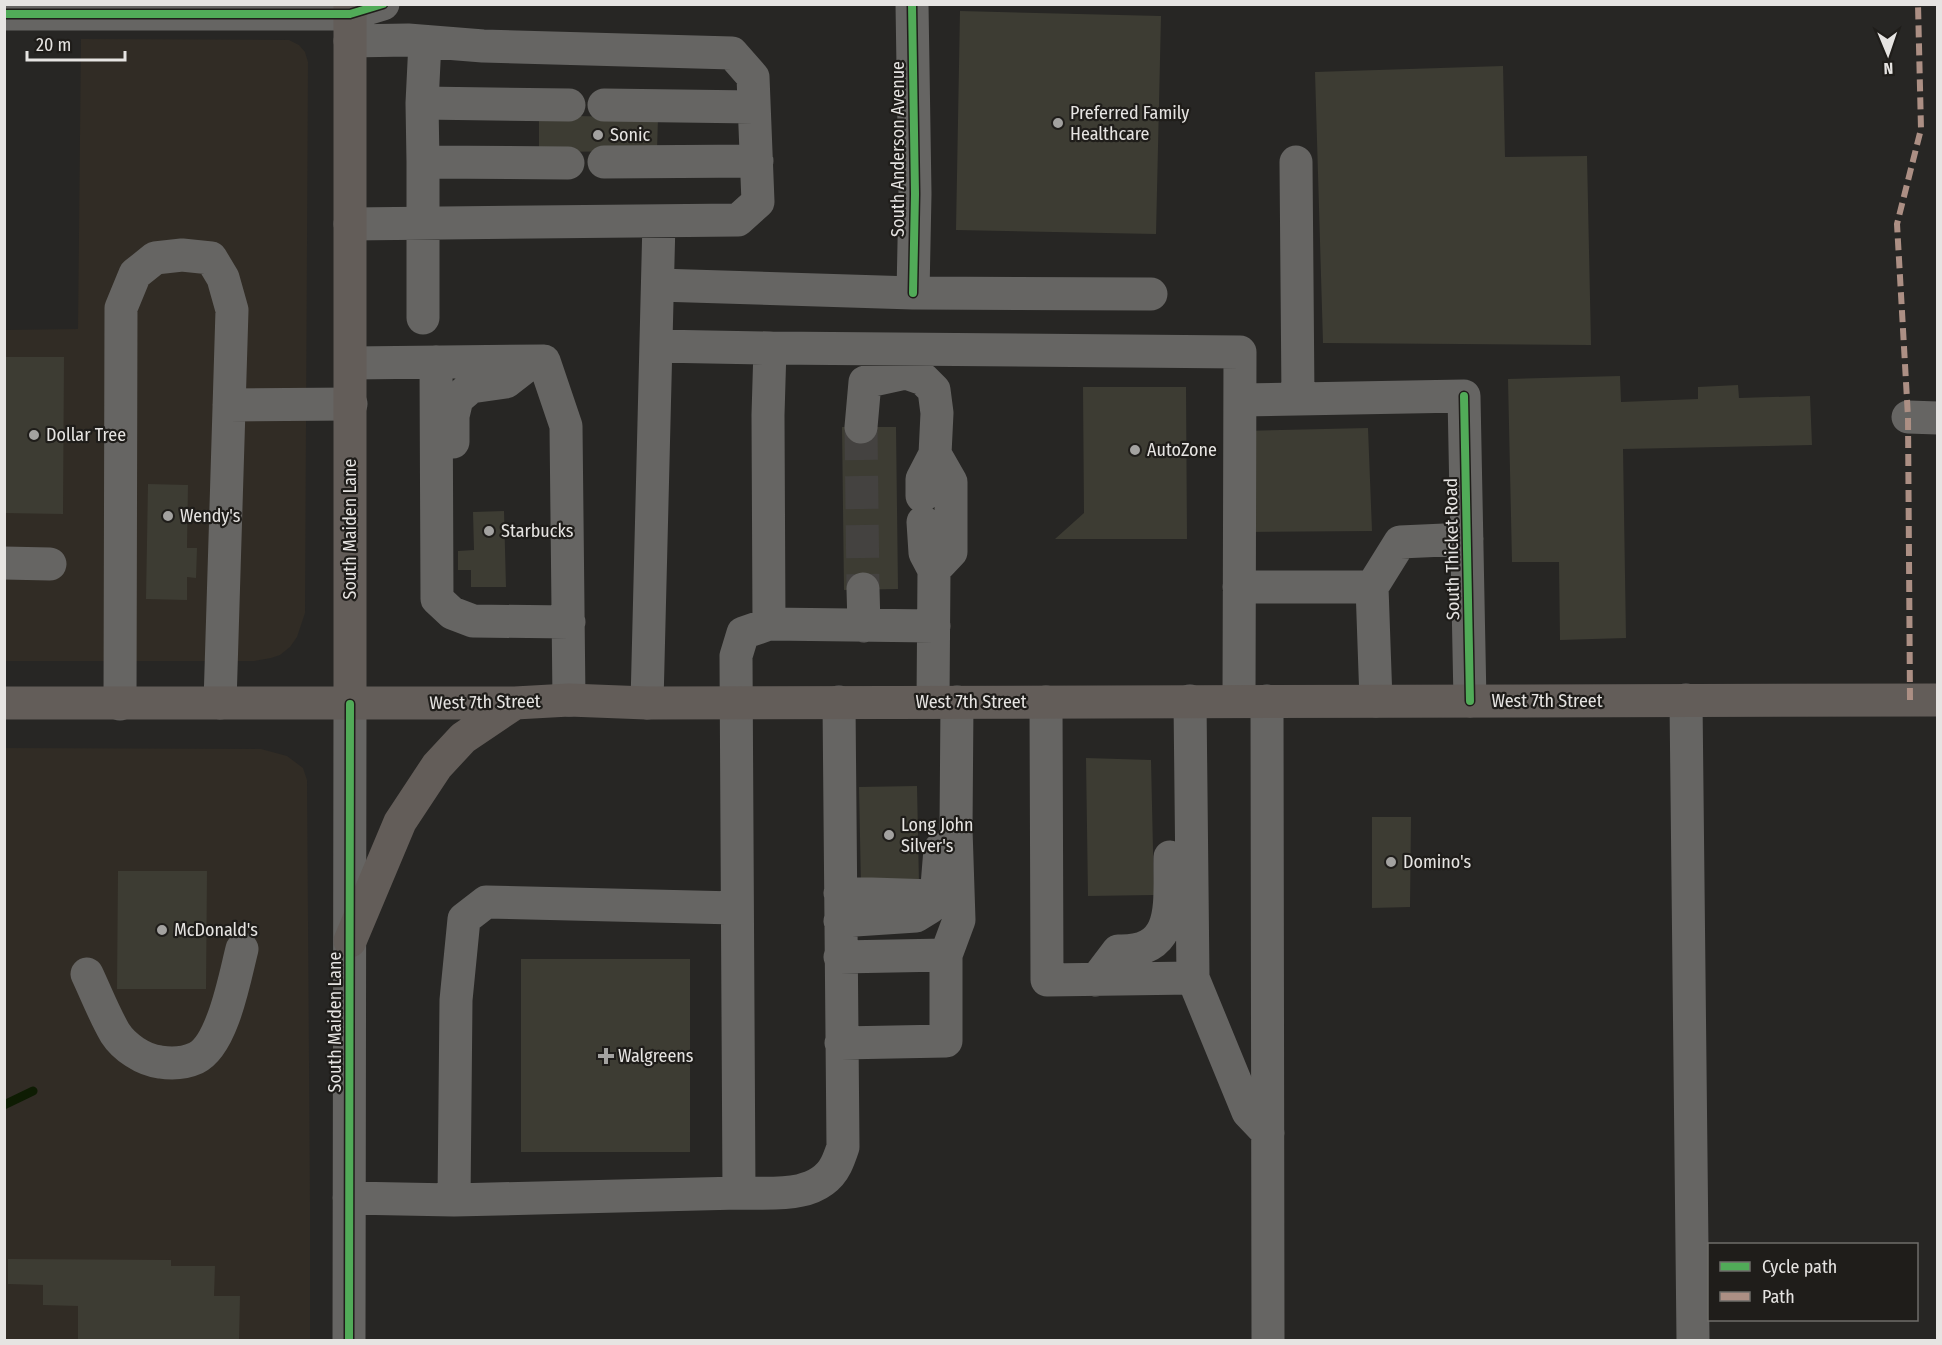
<svg xmlns="http://www.w3.org/2000/svg" width="1942" height="1345" font-family="'Fira Sans Condensed',sans-serif">
  <style>
    .built { fill: #312c25 }
    .lines { fill: none; stroke-linecap: round; stroke-linejoin: round }
    .stream { stroke: #0e1c03; stroke-width: 9 }
    .building { fill: #3d3c33 }
    .minor-tunnel { stroke: #444240; stroke-width: 33; stroke-dasharray: 33 16; stroke-linecap: butt }
    .minor { stroke: #666563; stroke-width: 33 }
    .major { stroke: #635d59; stroke-width: 33 }
    .quiet { stroke: #ac8f84; stroke-width: 6; stroke-dasharray: 12 6; stroke-linecap: butt }
    .cycleway-casing { stroke: #1f1d1a; stroke-width: 11 }
    .cycleway { stroke: #51ab58; stroke-width: 8 }
    .poi-dot { fill: #a3a2a0; stroke: #1f1d1a; stroke-width: 2 }
    .labels { text-anchor: middle; stroke-width: 4.5; stroke-linejoin: round; paint-order: stroke }
    .poi-label { font-size: 18px; fill: #e6e4e2; stroke: #1f1d1a; text-anchor: start }
    .street-label { font-size: 18px; fill: #e6e4e2; stroke: #1f1d1a }
  </style>
  <rect width="100%" height="100%" fill="#272624"/>
  <path class="built" d="M81 39 289 40 299 45 305 52 308 62 305 613 297 637 290 647 280 655 271 658 254 661H5L4 330 78 329Z
    M5 748 261 749 287 756 303 768 307 780 310 1202V1340H5Z"/>
  <g class="lines">
    <path class="stream" d="M4 1105 33 1091"/>
  </g>
  <path class="building" d="M960 11 1161 16 1156 234 956 230Z
    M1503 66 1505 157 1587 156 1591 345 1323 343 1315 72Z
    M539 115 658 118 657 151 539 152Z
    M4 357H64L63 514 4 513Z
    M1620 376 1621 402 1698 399V387L1738 385 1739 398 1810 396 1812 445 1623 449 1626 638 1560 640 1559 562H1512L1508 379Z
    M1083 387H1186L1187 539H1055L1084 513Z
    M842 427H896L898 589 844 590Z
    M1368 428 1372 531 1244 532 1242 431Z
    M148 484 188 485 187 548H197L196 578 187 577V600L146 599Z
    M504 511 506 587H471V570H458V551L474 550 473 512Z
    M1086 758 1151 760 1154 895 1088 896Z
    M917 786 919 884 861 886 859 787Z
    M1372 817H1411L1410 907 1372 908Z
    M118 871H207L206 989H117Z
    M521 959H690V1152H521Z
    M8 1259 171 1260V1266H215L214 1296H240L239 1340H78V1306L43 1305V1285L8 1284Z"/>
  <g class="lines">
    <path class="minor-tunnel" d="M861 427 863 589"/>
    <path class="minor" d="M912 4 915 194 913 293
      M4 14H350L383 4
      M350 41 408 40 483 46 732 53 753 77 758 202 738 220 350 224
      M425 42 422 103 423 162 568 163
      M422 103 569 105
      M604 105 754 107
      M604 162 757 161
      M1296 162 1298 399
      M658 285 913 293 1151 294
      M423 318V162
      M656 346 770 348 768 415 769 624 934 626
      M770 348 1240 352 1239 701
      M436 362 437 599 452 613 473 621 569 622
      M351 363 544 361 566 426 569 700
      M1240 400 1464 396 1470 701
      M229 405 351 404
      M1908 417 1938 418
      M861 427 865 382 906 373 923 379 934 390 937 413 935 454 922 479V496
      M453 442V416L457 399 471 387 506 382 524 368
      M923 522 925 553 934 570
      M4 563 50 564
      M1239 587H1372L1376 701
      M1372 587 1400 542 1467 539
      M863 589 864 626
      M1686 700 1693 1340
      M1190 701 1193 978 1248 1112 1268 1133
      M1267 701 1268 1340
      M933 702 934 570 951 552V482L935 454
      M1046 702 1047 980 1193 978
      M647 703 659 221
      M120 704 121 308 135 274 155 258 182 255 211 258 223 278 232 310 220 703
      M840 893 934 896
      M840 921 916 916 929 908 937 886 940 849
      M840 957 946 955
      M87 974C96 993 104 1014 115 1033 124 1047 143 1060 160 1062 172 1064 185 1063 196 1058 223 1045 235 976 242 949
      M1096 980 1118 951C1179 953 1169 901 1170 857
      M841 1043 946 1041V955L959 920 956 829 957 702
      M739 1193C771 1193 819 1199 836 1165 839 1159 841 1153 843 1147L839 702
      M349 1198 454 1200 739 1193 736 656 743 633 769 624
      M454 1200 456 1000 464 919 486 902 736 908
      M349 1340 350 704"/>
    <path class="major" d="M350 4V704
      M4 703H515L569 700 647 703 1938 700
      M350 941 400 822 437 766 463 738 515 703"/>
    <path class="quiet" d="M1910 700 1908 417 1897 224 1921 129 1918 4"/>
    <g class="cycleway-casing">
      <path id="cycleway" d="M912 4 915 194 913 293
        M4 14H350L383 4
        M1464 396 1470 701
        M349 1340 350 704"/>
    </g>
    <use href="#cycleway" class="cycleway"/>
  </g>
  <g class="poi-dot">
    <circle cx="1058" cy="123" r="6"/>
    <circle cx="598" cy="135" r="6"/>
    <circle cx="34" cy="435" r="6"/>
    <circle cx="1135" cy="450" r="6"/>
    <circle cx="168" cy="516" r="6"/>
    <circle cx="489" cy="531" r="6"/>
    <circle cx="889" cy="835" r="6"/>
    <circle cx="1391" cy="862" r="6"/>
    <circle cx="162" cy="930" r="6"/>
    <path d="M603 1047h6v6h6v6h-6v6h-6v-6h-6v-6h6z"/>
  </g>
  <g class="labels">
    <g class="poi-label">
      <text x="1070" y="119">Preferred Family<tspan x="1070" dy="21">Healthcare</tspan></text>
      <text x="610" y="141">Sonic</text>
      <text x="46" y="441">Dollar Tree</text>
      <text x="1147" y="456">AutoZone</text>
      <text x="180" y="522">Wendy's</text>
      <text x="501" y="537">Starbucks</text>
      <text x="901" y="831">Long John<tspan x="901" dy="21">Silver's</tspan></text>
      <text x="1403" y="868">Domino's</text>
      <text x="174" y="936">McDonald's</text>
      <text x="618" y="1062">Walgreens</text>
    </g>
    <g class="street-label">
      <text transform="translate(898 149) rotate(-90)" y="6">South Anderson Avenue</text>
      <text transform="translate(350 529) rotate(-90)" y="6">South Maiden Lane</text>
      <text transform="translate(1452 549) rotate(-91)" y="6">South Thicket Road</text>
      <text x="1547" y="707">West 7th Street</text>
      <text transform="translate(485 702) rotate(-1)" y="6">West 7th Street</text>
      <text x="971" y="708">West 7th Street</text>
      <text transform="translate(335 1022) rotate(-90)" y="6">South Maiden Lane</text>
    </g>
  </g>
  <rect width="1942" height="1345" fill="none" stroke="#e6e4e2" stroke-width="12"/>
  <rect x="1708" y="1243" width="210" height="78" fill="#1f1d1a" stroke="#6f6d6a" stroke-width="1.5"/>
  <rect x="1720" y="1262" width="30" height="9" fill="#51ab58" stroke="#6f6d6a" stroke-width="1.5"/>
  <text x="1762" y="1273" font-size="18" fill="#e6e4e2">Cycle path</text>
  <rect x="1720" y="1292" width="30" height="9" fill="#ac8f84" stroke="#6f6d6a" stroke-width="1.5"/>
  <text x="1762" y="1303" font-size="18" fill="#e6e4e2">Path</text>
  <g transform="translate(1888 54) rotate(178)" stroke="#1f1d1a" stroke-width="4.5" paint-order="stroke">
  <path d="M0-4.5L10 22L0 15L-10 22Z" fill="#e6e4e2"/>
  <text y="-9" font-size="16" font-weight="bold" text-anchor="middle" fill="#e6e4e2">N</text>
  </g>
  <path d="M27 51v9h98v-9" fill="none" stroke="#e6e4e2" stroke-width="3"/>
  <text x="36" y="51" font-size="18" fill="#e6e4e2" stroke="#1f1d1a" stroke-width="4.5" paint-order="stroke">20 m</text>
</svg>
